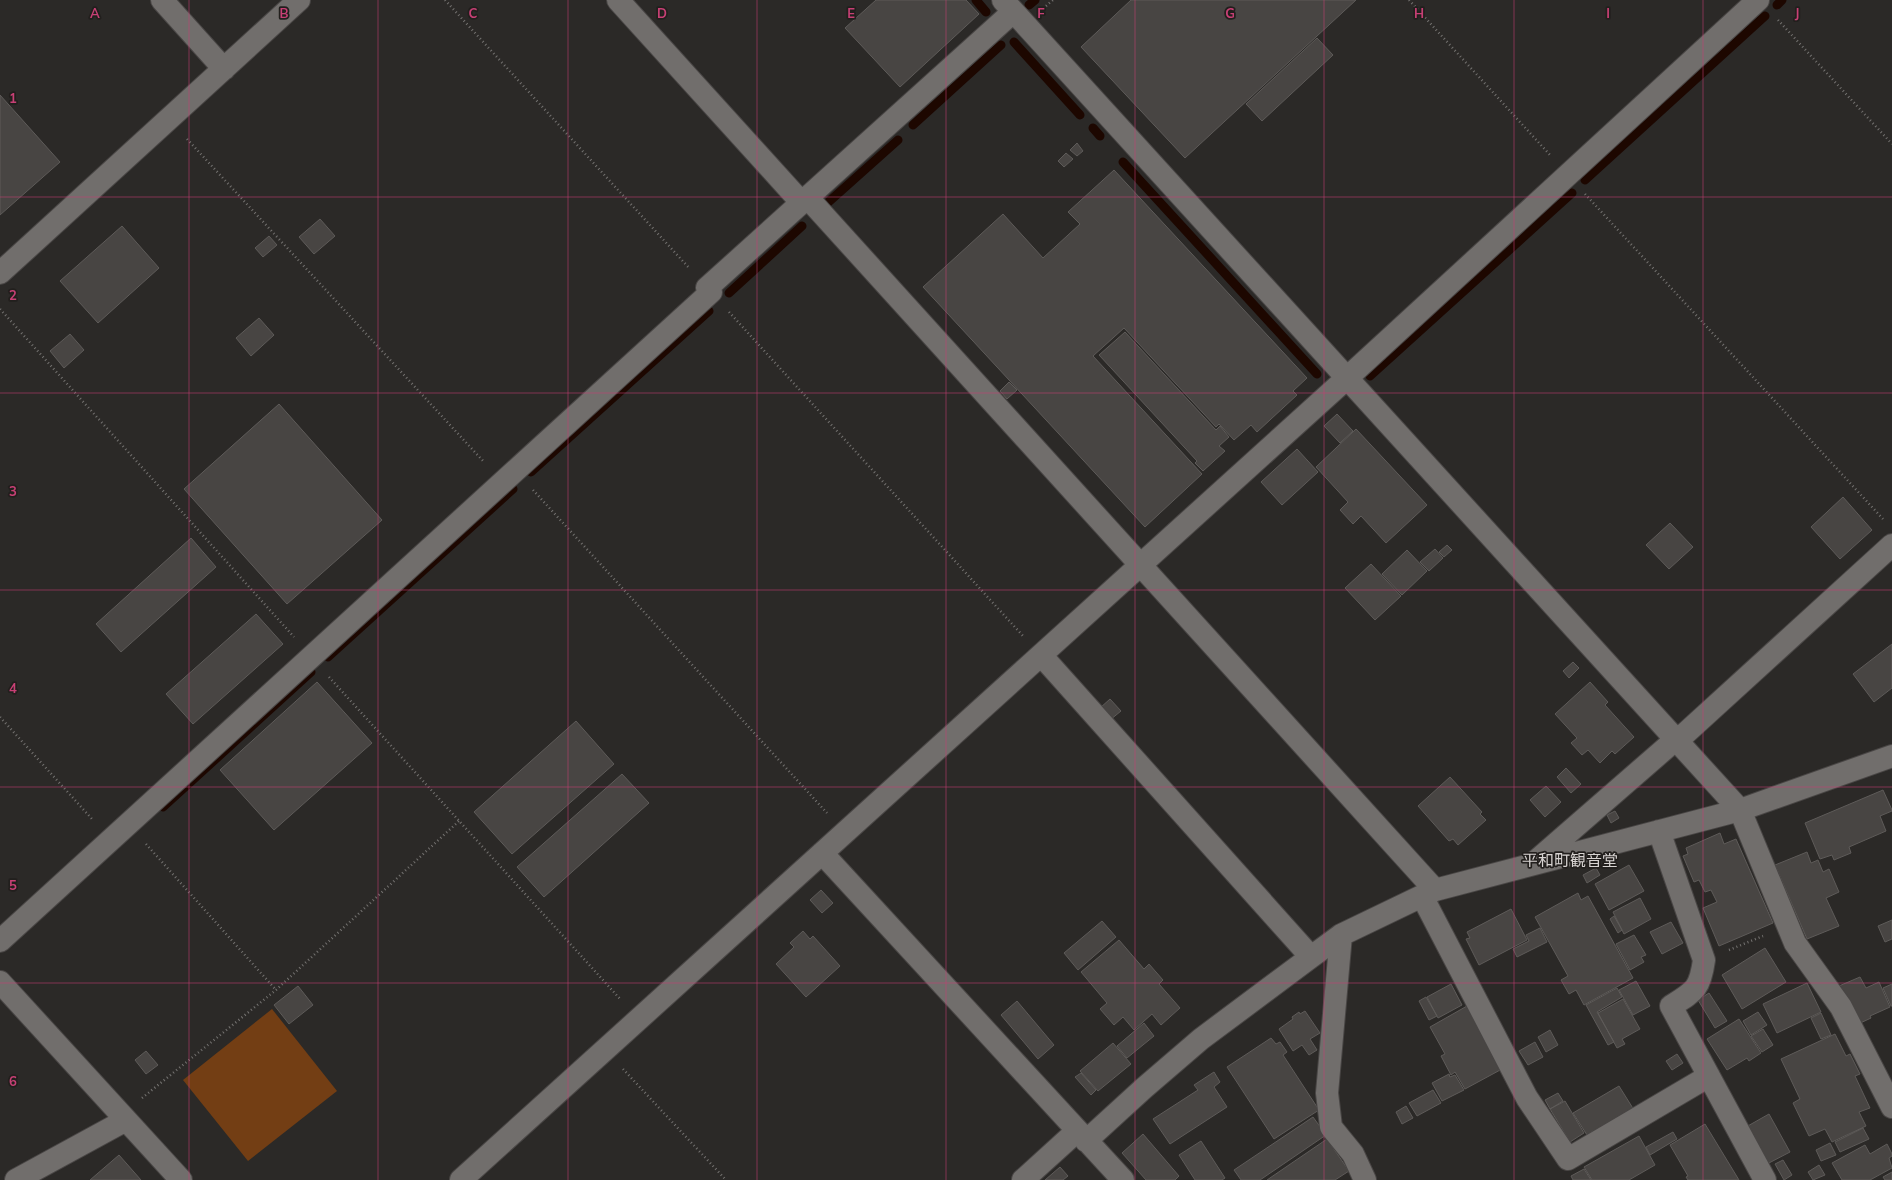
<svg xmlns="http://www.w3.org/2000/svg" width="1892" height="1180" font-family="Mulish,'Noto Sans JP',sans-serif">
  <style>
    .green { fill: #733e14 }
    .lines { fill: none; stroke-linecap: round; stroke-linejoin: round }
    .stream { stroke: #1d0700; stroke-width: 9 }
    .building { fill: #484543; stroke: #5e5b59 }
    .minor-casing { stroke: #494645; stroke-width: 24 }
    .path { stroke: #757371; stroke-width: 2.5; stroke-dasharray: 1 3; stroke-linecap: butt }
    .minor { stroke: #716e6c; stroke-width: 22 }
    .grid { fill: none; stroke: #c84075; stroke-width: 1; stroke-opacity: 0.55 }
    .labels { text-anchor: middle; stroke-width: 3.5; stroke-linejoin: round; paint-order: stroke }
    .quarter-label { font-size: 16px; fill: #d7d3d1; stroke: #221f1d }
    .grid-label { font-size: 13px; text-anchor: middle; font-weight: bold; fill: #c84075; stroke: #221f1d; stroke-width: 3.5; stroke-linejoin: round; paint-order: stroke }
  </style>
  <rect width="100%" height="100%" fill="#2b2927"/>
  <path class="green" d="M272 1009 337 1091 248 1161 183 1080Z"/>
  <g class="lines">
    <path class="stream" d="M976 0 986 12
      M1029 5 1035 0
      M1777 5 1782 0
      M1014 42 1080 115
      M913 125 1001 45
      M1093 128 1100 136
      M1123 162 1317 374
      M1585 180 1765 16
      M823 207 898 140
      M729 293 802 226
      M1370 376 1572 193
      M531 472 709 311
      M328 657 513 489
      M163 807 311 672"/>
  </g>
  <path class="building" d="M876 0H966L979 14 900 87 845 28Z
    M1131 0H1356L1185 158 1081 47Z
    M1317 38 1333 55 1262 121 1246 104Z
    M0 95 60 162 0 215Z
    M1077 143 1083 151 1077 156 1070 150Z
    M1066 153 1073 159 1064 167 1058 161Z
    M1114 170 1307 378 1293 391 1297 395 1257 432 1251 425 1234 440 1219 424 1216 427 1124 328 1093 356 1202 474 1145 527 923 287 1003 214 1043 258 1080 224 1068 212Z
    M320 219 335 236 314 254 299 237Z
    M122 226 159 268 98 323 60 281Z
    M269 236 277 245 263 257 255 248Z
    M259 318 274 335 251 356 236 338Z
    M1125 332 1216 430 1220 426 1229 437 1219 446 1225 451 1203 471 1195 463 1197 461 1099 355Z
    M70 334 84 350 64 368 50 351Z
    M1009 382 1017 390 1007 399 1000 391Z
    M279 404 382 520 287 604 184 489Z
    M1337 414 1353 431 1340 443 1324 426Z
    M1356 429 1427 505 1386 543 1361 516 1353 524 1340 510 1348 502 1316 467Z
    M1297 449 1318 472 1282 505 1261 482Z
    M1843 497 1872 530 1840 559 1811 527Z
    M1670 523 1693 547 1669 569 1646 545Z
    M191 538 216 567 121 652 96 624Z
    M1447 545 1452 550 1444 557 1439 552Z
    M1435 549 1443 558 1429 571 1420 562Z
    M1407 550 1427 571 1402 595 1382 574Z
    M1371 564 1401 596 1375 620 1345 588Z
    M256 614 283 644 193 724 166 694Z
    M1892 644V688L1874 702 1853 674Z
    M1573 662 1579 668 1569 678 1563 671Z
    M317 682 372 743 274 830 220 770Z
    M1590 682 1608 702 1605 705 1634 737 1615 754 1612 751 1600 763 1588 750 1582 755 1571 743 1577 738 1555 714Z
    M1110 699 1121 711 1110 720 1100 708Z
    M576 721 614 764 512 854 474 812Z
    M1566 768 1581 784 1571 793 1557 777Z
    M622 774 649 803 544 897 517 867Z
    M1450 777 1482 812 1480 814 1486 820 1458 845 1453 839 1449 841 1418 806Z
    M1546 786 1561 802 1545 817 1530 800Z
    M1883 790 1892 810V811L1880 816 1886 831 1849 847 1851 853 1834 860 1832 855 1820 859 1805 823Z
    M1615 811 1619 818 1611 823 1607 815Z
    M1720 833 1724 844 1736 839 1773 923 1719 946 1703 908 1717 902 1711 890 1705 892 1699 880 1694 882 1683 856 1688 854 1686 848Z
    M1807 852 1811 863 1818 860 1823 872 1829 869 1839 892 1826 898 1839 926 1807 939 1775 865Z
    M1629 865 1644 891 1609 910 1595 884Z
    M1596 868 1600 875 1587 883 1583 875Z
    M821 890 833 903 822 913 810 900Z
    M1578 893 1581 900 1588 896 1633 978 1584 1005 1576 990 1569 994 1561 980 1568 976 1535 917Z
    M1640 898 1651 919 1624 934 1613 912Z
    M1511 909 1527 940 1479 965 1466 939 1470 938 1467 932Z
    M1614 916 1622 930 1618 933 1610 919Z
    M1892 920V939L1885 942 1878 926Z
    M1102 921 1116 937 1078 970 1064 953Z
    M1671 922 1683 943 1662 954 1650 932Z
    M1540 928 1547 942 1517 957 1513 949 1529 941 1526 935Z
    M803 931 810 939 813 936 840 966 806 997 776 964 794 947 790 943Z
    M1634 935 1646 955 1641 957 1644 962 1630 970 1616 944Z
    M1119 940 1144 969 1149 964 1163 980 1159 984 1180 1008 1161 1025 1152 1014 1134 1030 1123 1017 1114 1025 1100 1009 1107 1003 1081 972Z
    M1765 948 1786 982 1742 1009 1722 975Z
    M1860 977 1866 988 1879 982 1890 1007 1870 1016 1871 1018 1856 1025 1839 986Z
    M1636 981 1650 1006 1633 1015 1619 990Z
    M1807 983 1821 1012 1777 1033 1763 1004Z
    M1451 984 1462 1005 1438 1018 1427 997Z
    M1892 984V1006H1891L1883 988Z
    M298 986 313 1005 289 1024 274 1005Z
    M1617 988 1622 997 1597 1012 1614 1042 1608 1045 1586 1005Z
    M1709 993 1727 1021 1715 1028 1698 1000Z
    M1426 997 1437 1016 1429 1020 1419 1001Z
    M1623 999 1640 1029 1622 1039 1625 1044 1617 1048 1598 1013Z
    M1017 1001 1054 1045 1038 1059 1001 1015Z
    M1467 1006 1502 1069 1465 1089 1455 1072 1451 1075 1441 1056 1445 1054 1430 1027Z
    M1305 1011 1320 1033 1310 1039 1317 1050 1309 1055 1302 1045 1293 1051 1279 1029 1293 1019 1292 1017 1299 1012 1300 1014Z
    M1758 1012 1767 1025 1751 1035 1743 1021Z
    M1821 1013 1831 1035 1821 1039 1811 1018Z
    M1739 1019 1761 1053 1749 1061 1747 1058 1727 1070 1707 1039Z
    M1144 1023 1154 1036 1127 1058 1117 1046Z
    M1763 1029 1773 1045 1762 1052 1751 1036Z
    M1550 1030 1558 1045 1546 1052 1538 1037Z
    M1835 1034 1846 1056 1850 1054 1860 1074 1855 1076 1870 1108 1859 1112 1866 1126 1832 1142 1825 1129 1809 1136 1793 1103 1800 1099 1781 1059Z
    M1271 1038 1276 1044 1280 1042 1287 1052 1283 1055 1319 1110 1274 1139 1227 1067Z
    M1535 1042 1543 1057 1528 1065 1519 1051Z
    M1113 1043 1131 1064 1098 1091 1080 1071Z
    M146 1051 158 1065 146 1074 135 1060Z
    M1677 1054 1683 1063 1672 1070 1666 1061Z
    M1214 1072 1220 1082 1214 1087 1227 1107 1170 1144 1153 1119 1198 1090 1194 1085Z
    M1081 1073 1096 1090 1091 1095 1075 1077Z
    M1449 1074 1450 1077 1455 1075 1464 1090 1442 1101 1432 1083Z
    M1619 1086 1634 1110 1595 1133 1593 1131 1587 1135 1573 1113Z
    M1433 1090 1441 1103 1417 1116 1409 1103Z
    M1558 1093 1563 1101 1550 1109 1545 1100Z
    M1565 1101 1584 1133 1570 1142 1550 1109Z
    M1406 1106 1413 1118 1402 1124 1396 1112Z
    M1769 1114 1790 1152 1767 1164 1746 1127Z
    M1313 1117 1326 1135 1260 1180H1241L1234 1170Z
    M1705 1124 1739 1180H1688L1686 1177 1688 1176 1670 1145Z
    M1863 1128 1869 1139 1840 1152 1835 1142Z
    M1673 1132 1677 1139 1650 1155 1646 1147Z
    M1143 1134 1179 1176 1175 1180H1146L1122 1153Z
    M1639 1136 1655 1165 1629 1180H1592L1584 1167Z
    M1327 1139 1349 1171 1335 1180H1267Z
    M1201 1141 1225 1178 1222 1180H1195L1179 1155Z
    M1830 1143 1836 1155 1821 1161 1816 1150Z
    M1887 1144 1892 1154V1156L1889 1158 1892 1168 1870 1180H1842L1832 1163 1865 1145 1870 1154Z
    M119 1155 141 1180H90Z
    M1783 1160 1792 1175 1784 1180 1775 1164Z
    M1819 1165 1825 1175 1813 1180 1808 1172Z
    M1060 1167 1068 1176 1063 1180H1045Z
    M1584 1169 1591 1180H1573L1571 1176Z
    M1892 1172V1180H1885L1883 1177Z"/>
  <g class="lines">
    <g class="minor-casing">
      <path id="minor" d="M162 0 224 69
        M618 0 801 202
        M1003 0 1740 810 1795 943 1841 1007 1892 1107
        M807 197 1435 890
        M0 273 299 0
        M707 288 1013 12
        M1041 655 1311 957
        M1677 741 1892 545
        M1659 831 1704 960C1700 989 1695 991 1671 1006L1765 1180
        M822 853 1123 1180
        M1536 861 1675 740
        M1422 896 1527 1098 1568 1159 1709 1076
        M1341 935 1327 1093 1331 1127 1353 1154 1365 1180
        M0 941 711 292
        M0 982 181 1180
        M1086 1141 1144 1088 1201 1039 1311 957 1341 935 1422 896 1435 890 1740 810 1892 756
        M16 1180 126 1120
        M461 1180 1347 378 1758 0
        M1023 1180 1077 1131"/>
    </g>
    <path class="path" d="M445 0 690 269
      M1409 0 1550 155
      M1046 6 1053 0
      M1778 20 1892 144
      M187 139 484 462
      M1585 194 1883 519
      M0 309 294 637
      M729 312 1023 636
      M533 490 827 813
      M329 677 621 1000
      M0 717 92 819
      M146 844 276 990
      M1729 950 1763 936
      M623 1069 726 1180
      M142 1098 276 990 459 821"/>
    <use href="#minor" class="minor"/>
  </g>
  <path class="grid" d="M189 0V1180M378 0V1180M568 0V1180M757 0V1180M946 0V1180M1135 0V1180M1324 0V1180M1514 0V1180M1703 0V1180M0 197H1892M0 393H1892M0 590H1892M0 787H1892M0 983H1892"/>
  <g class="labels">
    <g class="quarter-label">
      <text x="1570" y="866">平和町観音堂</text>
    </g>
  </g>
  <g class="grid-label">
    <text x="95" y="18">A</text>
    <text x="284" y="18">B</text>
    <text x="473" y="18">C</text>
    <text x="662" y="18">D</text>
    <text x="851" y="18">E</text>
    <text x="1041" y="18">F</text>
    <text x="1230" y="18">G</text>
    <text x="1419" y="18">H</text>
    <text x="1608" y="18">I</text>
    <text x="1797" y="18">J</text>
    <text x="13" y="103">1</text>
    <text x="13" y="300">2</text>
    <text x="13" y="496">3</text>
    <text x="13" y="693">4</text>
    <text x="13" y="890">5</text>
    <text x="13" y="1086">6</text>
  </g>
</svg>
